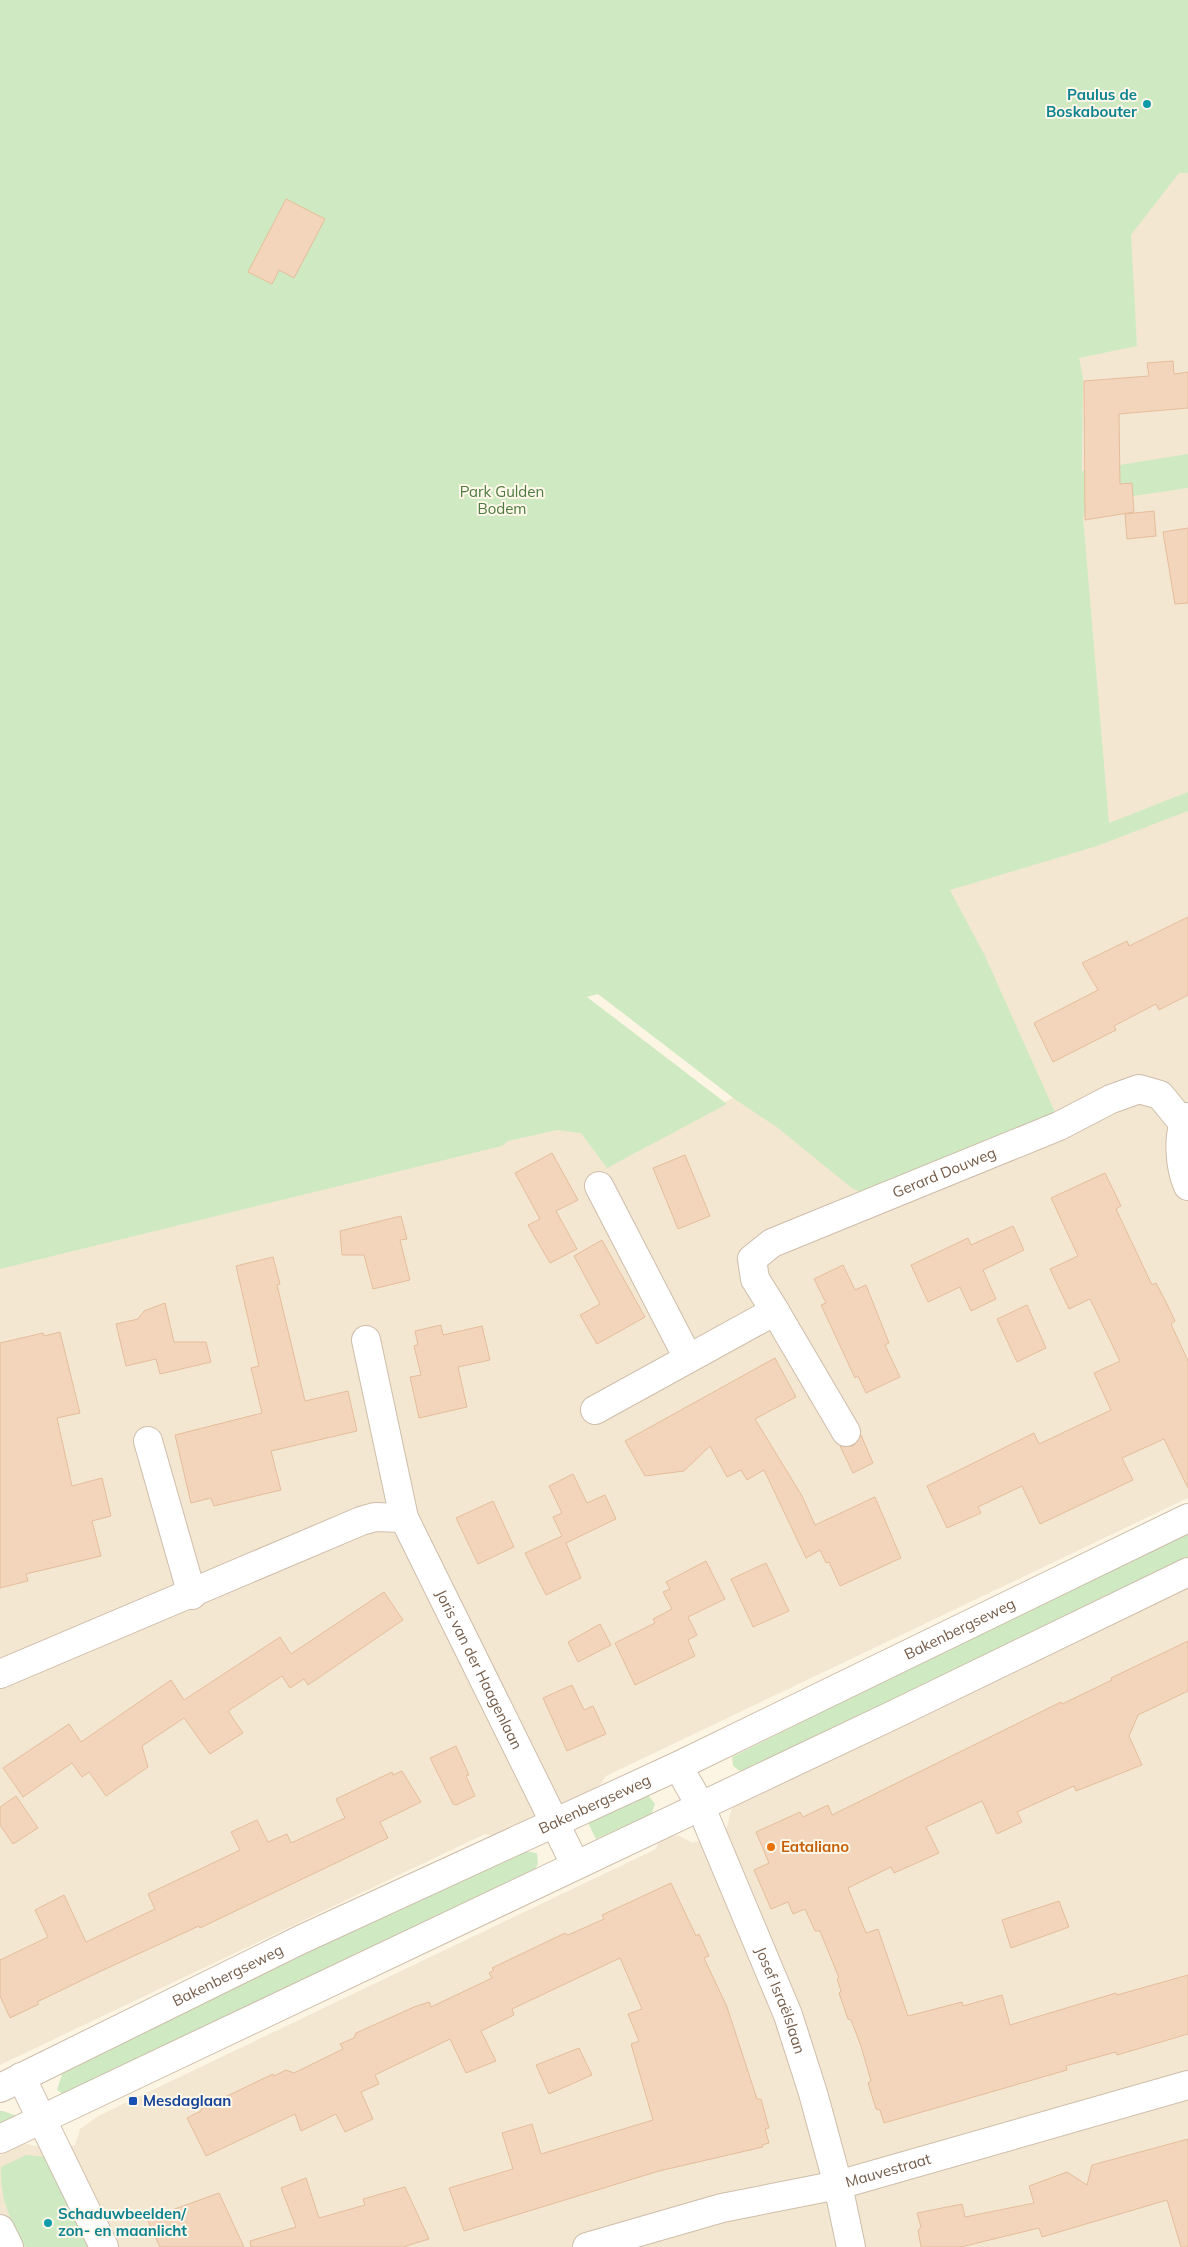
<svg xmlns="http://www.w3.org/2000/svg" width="1188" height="2247" font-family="Mulish,sans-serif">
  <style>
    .residential { fill: #f4e7d2 }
    .green { fill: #cfeac2 }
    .building { fill: #f2d5bb; stroke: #e5bd9b }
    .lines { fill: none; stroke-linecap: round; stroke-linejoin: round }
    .minor-casing { stroke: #cebdaa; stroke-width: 30 }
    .tertiary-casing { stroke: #cebdaa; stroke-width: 30 }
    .minor { stroke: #fff; stroke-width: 28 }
    .tertiary { stroke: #fff; stroke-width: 28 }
    .culture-dot { fill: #0f9aa8; stroke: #fff8ea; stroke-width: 2 }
    .food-dot { fill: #e8710a; stroke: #fff8ea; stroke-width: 2 }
    .transit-dot { fill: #1a4fb4; stroke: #fff8ea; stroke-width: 2 }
    .labels { text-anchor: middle; stroke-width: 4; stroke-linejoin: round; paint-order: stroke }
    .culture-label { font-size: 15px; font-weight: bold; fill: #0d838f; stroke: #fff8ea; text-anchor: end }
    .park-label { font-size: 15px; fill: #4d7b41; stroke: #fff8ea }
    .street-label { font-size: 15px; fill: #755c49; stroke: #fff8ea }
    .food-label { font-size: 15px; font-weight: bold; fill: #c56008; stroke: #fff8ea; text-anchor: start }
    .transit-label { font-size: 15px; font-weight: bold; fill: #164399; stroke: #fff8ea; text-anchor: start }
  </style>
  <rect width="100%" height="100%" fill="#fdf5e3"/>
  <path class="residential" d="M1188 154V1498L606 1776 599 1787 494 1836 485 1834 0 2065V1262L583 1120 610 1163 740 1094 944 884 1069 326 1178 157Z
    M1188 1587V2247H0V2155L21 2145 27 2144 40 2147 47 2157 75 2145 80 2129 98 2116 656 1849 660 1839 678 1835 693 1843 727 1827 731 1810 738 1802Z"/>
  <path class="green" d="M0 0H1188V173H1179L1131 235 1137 346 1079 358 1083 378 1082 471 1188 454V488L1092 502 1083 517 1109 823 1188 792V811L1097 846 950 890 985 956 1054 1110V1120L867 1194 853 1189 778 1128 736 1100 598 994 587 997 727 1104 607 1168 581 1133 557 1130 508 1141 502 1146 0 1269Z
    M1188 1530V1561L751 1774 740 1771 733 1766 732 1757Z
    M647 1794 655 1804 651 1815 596 1839 586 1819Z
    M517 1850 537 1853 538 1864 529 1879 67 2097 57 2090 63 2071Z
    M0 2111H3L25 2119 0 2134Z
    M26 2155 47 2157 90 2247H25C10 2217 0 2202 1 2167Z"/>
  <path class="building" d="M286 199 325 219 294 278 279 270 272 284 248 272Z
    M1173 361 1174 374 1188 372V408L1119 414 1120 484 1132 483 1134 512 1085 520 1084 381 1149 376 1147 363Z
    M1154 511 1156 536 1127 539 1125 514Z
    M1188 528V603L1175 604 1163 532Z
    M1188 917V995L1159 1010 1156 1004 1114 1026 1116 1030 1053 1062 1034 1023 1098 990 1082 963 1127 941 1129 946Z
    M552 1153 578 1200 556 1211 577 1249 550 1263 528 1225 540 1219 515 1173Z
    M685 1155 710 1216 678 1229 653 1168Z
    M1105 1173 1121 1206 1116 1209 1152 1285 1156 1283 1166 1302 1175 1321 1171 1324 1188 1361V1488L1164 1439 1122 1458 1133 1480 1040 1524 1022 1486 978 1507 981 1513 947 1528 927 1486 1034 1433 1039 1444 1111 1410 1094 1373 1120 1361 1090 1299 1069 1309 1050 1269 1078 1256 1051 1198Z
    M401 1216 407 1239 400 1240 410 1280 373 1289 364 1255H342L340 1231Z
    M1013 1226 1024 1250 983 1270 996 1299 971 1311 960 1287 928 1302 911 1265 968 1238 971 1245Z
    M602 1240 645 1317 597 1344 580 1315 600 1304 574 1256Z
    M273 1257 280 1284 277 1285 305 1401 348 1391 357 1431 271 1451 281 1490 214 1506 211 1498 191 1503 175 1435 262 1413 251 1368 259 1366 236 1266Z
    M843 1265 855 1290 866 1285 889 1343 885 1345 900 1377 866 1393 858 1376 855 1378 821 1305 826 1303 814 1279Z
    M165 1303 174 1342H206L211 1362 160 1374 156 1359 126 1366 116 1324 138 1319 144 1311Z
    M1027 1305 1046 1348 1017 1362 997 1319Z
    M441 1325 443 1335 482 1326 490 1360 458 1367 467 1407 419 1418 410 1377 421 1375 414 1346 418 1345 415 1331Z
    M60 1332 80 1413 57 1418 72 1486 102 1478 111 1516 92 1521 101 1556 26 1574 28 1581 0 1588V1343L43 1333 44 1336Z
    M775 1358 796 1397 755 1419 802 1496 815 1525 875 1497 901 1558 840 1586 829 1562 826 1563 820 1550 806 1558 764 1470 747 1480 741 1470 727 1477 710 1446 684 1471 645 1476 625 1441Z
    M861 1435 873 1463 853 1473 840 1446H853Z
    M573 1474 587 1503 605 1495 616 1519 566 1543 581 1578 546 1595 525 1553 562 1536 553 1517 562 1513 549 1486Z
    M493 1501 514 1547 478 1564 456 1518Z
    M706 1561 725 1599 688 1617 697 1635 688 1640 695 1656 635 1685 615 1643 655 1623 653 1619 672 1609 663 1592 670 1589 666 1582Z
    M766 1563 789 1611 753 1627 731 1579Z
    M384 1592 403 1620 308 1685 304 1679 290 1688 282 1676 228 1711 243 1733 210 1754 184 1718 142 1746 148 1767 106 1796 89 1772 82 1777 72 1763 23 1797 3 1768 69 1724 81 1742 171 1680 184 1700 280 1637 291 1654Z
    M600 1624 611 1645 578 1662 568 1642Z
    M1188 1641V1691L1138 1715 1129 1736 1142 1765 1076 1791 1074 1786 1017 1812 1022 1822 997 1834 982 1801 926 1827 939 1853 894 1873 891 1867 848 1888 866 1933 878 1929 908 2016 962 2002 963 2006 1002 1995 1010 2025 1116 1993 1117 1995 1188 1975V2034L1117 2055 1116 2052 1069 2065 1066 2066 1067 2070 884 2123 880 2110 876 2109 868 2083 871 2081 861 2046 851 2020 848 2019 839 1993 841 1991 837 1979 839 1978 820 1931H815L805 1909 793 1914 788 1902 771 1909 754 1870 769 1863 756 1832 800 1812 803 1817 828 1805 832 1815 1061 1702 1062 1704 1112 1680 1111 1678Z
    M572 1685 584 1710 593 1706 606 1734 567 1751 543 1698Z
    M456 1746 469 1775 466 1776 475 1796 456 1805 453 1804 430 1758Z
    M402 1771 421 1802 380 1822 388 1838 200 1928 199 1926 101 1971 37 2002 39 2004 10 2018 0 1996V1960L48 1937 35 1910 64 1895 86 1942 155 1909 148 1894 240 1850 231 1832 257 1820 268 1842 287 1834 291 1843 345 1818 336 1799 392 1772 393 1775Z
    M16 1796 38 1828 13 1844 0 1825V1807Z
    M671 1883 696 1936 699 1934 709 1956 704 1958 727 2007 757 2099H761L769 2128 765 2129 769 2143 762 2145 763 2147 659 2171 464 2231 449 2188 513 2169 502 2133 532 2124 541 2154 653 2120 631 2044 639 2041 628 2014 642 2009 620 1958 512 2009 514 2015 481 2031 496 2061 466 2073 450 2039 375 2075 379 2084 361 2092 373 2119 345 2132 336 2114 301 2131 295 2114 206 2156 187 2118 201 2111 202 2108 273 2074 274 2076 286 2070 294 2073 343 2049 340 2044 354 2038 356 2033 414 2007 429 2002 431 2007 492 1978 489 1973 494 1970 492 1968 565 1933 568 1935 604 1919 602 1915Z
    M1059 1901 1069 1927 1011 1948 1002 1920Z
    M579 2048 592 2075 549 2094 536 2065Z
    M1188 2139V2247H1181L1167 2200 1042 2237 1039 2228 961 2247H921L918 2230 921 2227 917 2213 962 2204 965 2217 1034 2203 1029 2186 1067 2172 1087 2185 1092 2165Z
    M306 2178 319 2218 365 2205 363 2199 405 2187 429 2239 403 2247H251L250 2241 296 2227 281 2188Z
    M219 2193 244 2247H160L147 2219Z"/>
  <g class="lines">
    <g class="minor-casing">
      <g id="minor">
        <path d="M1188 1117C1176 1131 1180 1169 1188 1186"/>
        <path d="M599 1186 688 1358"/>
        <path d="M775 1311 846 1432"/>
        <path id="s1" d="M366 1340 404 1518 575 1864"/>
        <path id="s2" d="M595 1410 775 1311 755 1279 752 1259 772 1243 1059 1126 1111 1099 1139 1089 1160 1095 1183 1123"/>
        <path d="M148 1441 192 1595"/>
        <path d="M0 1674 361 1521 375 1517 404 1518"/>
        <path id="s3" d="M678 1766 700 1805 788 2015 813 2093 838 2185 851 2247"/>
        <path d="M21 2077 104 2247"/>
        <path d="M0 2229 9 2247"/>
        <path id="s4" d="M587 2247 722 2208 838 2185 1188 2085"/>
      </g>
    </g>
    <g class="tertiary-casing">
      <g id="tertiary">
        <path id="s5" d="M0 2088 300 1940 678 1766 1188 1518"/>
        <path d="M0 2139 893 1715 1188 1572"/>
      </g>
    </g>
    <use href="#minor" class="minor"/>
    <use href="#tertiary" class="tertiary"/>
  </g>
  <g class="culture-dot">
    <circle cx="1147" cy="104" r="5"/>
    <circle cx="48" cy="2223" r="5"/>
  </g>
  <circle class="food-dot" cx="771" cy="1847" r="5"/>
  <rect class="transit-dot" x="128" y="2096" width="10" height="10" rx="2.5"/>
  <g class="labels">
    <g class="culture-label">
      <text x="1137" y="100">Paulus de<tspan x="1137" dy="17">Boskabouter</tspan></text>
      <text x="58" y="2219" text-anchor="start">Schaduwbeelden/<tspan x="58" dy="17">zon- en maanlicht</tspan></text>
    </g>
    <g class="park-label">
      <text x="502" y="497">Park Gulden<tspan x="502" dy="17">Bodem</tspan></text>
    </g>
    <g class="street-label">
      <text dy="5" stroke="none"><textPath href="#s2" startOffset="475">Gerard Douweg</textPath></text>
      <text dy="5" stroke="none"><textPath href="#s5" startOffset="1064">Bakenbergseweg</textPath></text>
      <text dy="5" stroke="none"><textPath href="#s1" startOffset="351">Joris van der Haagenlaan</textPath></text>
      <text dy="5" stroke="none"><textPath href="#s5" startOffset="659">Bakenbergseweg</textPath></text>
      <text dy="5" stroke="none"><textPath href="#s5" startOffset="254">Bakenbergseweg</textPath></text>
      <text dy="5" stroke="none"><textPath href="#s3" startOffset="256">Josef Israëlslaan</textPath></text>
      <text dy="5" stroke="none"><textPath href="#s4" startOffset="311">Mauvestraat</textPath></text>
    </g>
    <g class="food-label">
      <text x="781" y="1852">Eataliano</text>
    </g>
    <g class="transit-label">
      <text x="143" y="2106">Mesdaglaan</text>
    </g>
  </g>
</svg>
